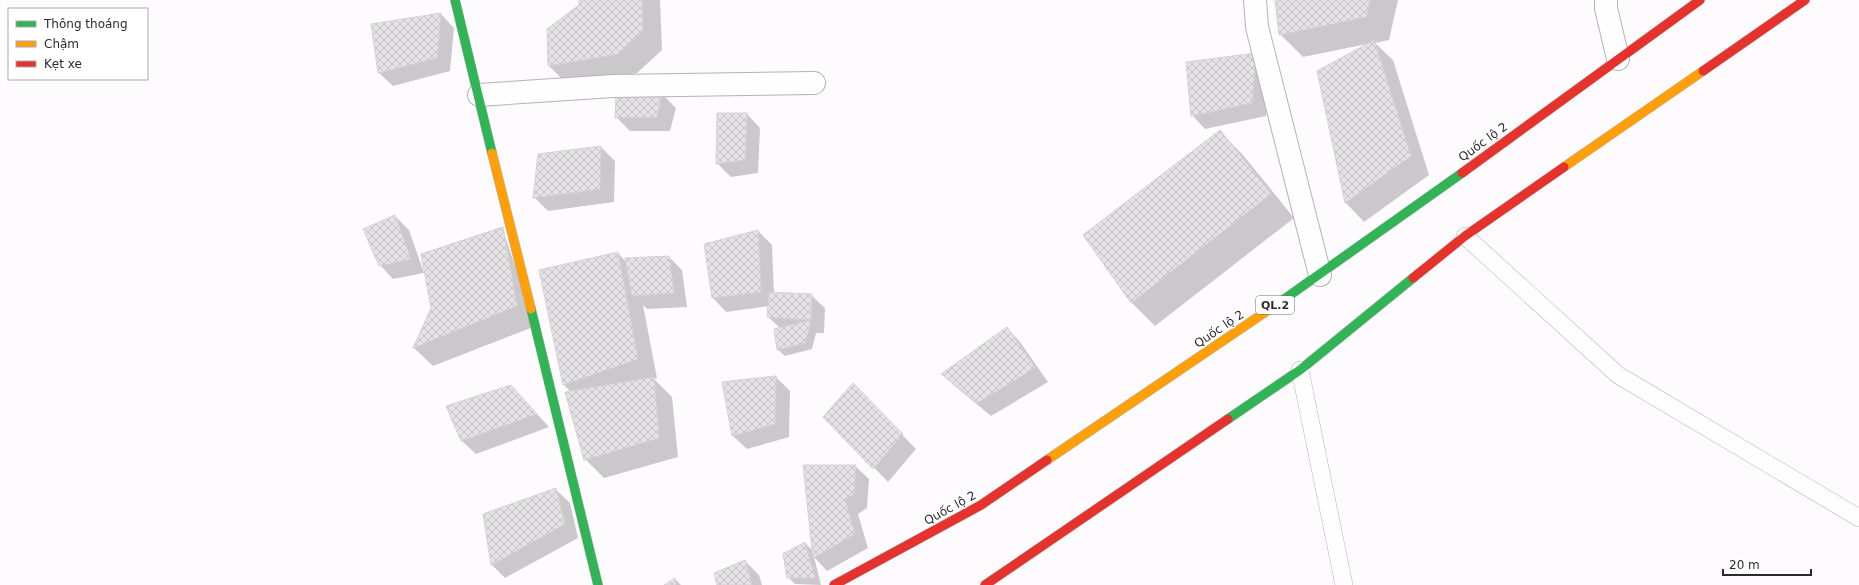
<svg xmlns="http://www.w3.org/2000/svg" width="1859" height="585" font-family="'DejaVu Sans',sans-serif">
  <style>
    .shadow { fill: #0003 }
    .building { fill: url(#building-cross-hatch); stroke: #d4d2d4 }
    .lines { fill: none; stroke-linecap: round; stroke-linejoin: round }
    .lane-casing { stroke: #b4b2b4; stroke-width: 18 }
    .street-casing { stroke: #b4b2b4; stroke-width: 24 }
    .fast-casing { stroke: #b4b2b4; stroke-width: 10 }
    .slow-casing { stroke: #b4b2b4; stroke-width: 10 }
    .jam-casing { stroke: #b4b2b4; stroke-width: 10 }
    .lane { stroke: #fffeff; stroke-width: 17 }
    .street { stroke: #fffeff; stroke-width: 22 }
    .fast { stroke: #30b455; stroke-width: 9 }
    .slow { stroke: #ff9f0a; stroke-width: 9 }
    .jam { stroke: #e5322d; stroke-width: 9 }
    .labels { text-anchor: middle; stroke-width: 3; stroke-linejoin: round; paint-order: stroke }
    .shield { fill: #fff; stroke: #6c6a6c; stroke-width: 1 }
    .shield-label { font-size: 11px; font-weight: bold; fill: #2d2a2d }
    .street-label { font-size: 12px; fill: #2d2a2d; stroke: #fff }
  </style>
  <defs>
    <pattern id="building-cross-hatch" width="8" height="8" patternUnits="userSpaceOnUse"><rect width="8" height="8" fill="#e4e2e5"/><path d="M0 0l8 8M0 8l8-8" fill="none" stroke="#c4c2c5"/></pattern>
  </defs>
  <rect width="100%" height="100%" fill="#fdfbfd"/>
  <path class="shadow" d="M580 0H660L662 50 637 73 568 85 549 66 580 5Z
    M1276 0H1398L1389 40 1375 43 1393 60 1429 175 1364 222 1346 203 1367 44 1303 57 1280 34Z
    M441 14 454 28 450 71 393 86 379 73 373 25Z
    M1256 54 1269 68 1266 116 1205 129 1192 115Z
    M662 94 676 108 670 131H630L616 117Z
    M747 114 760 128 758 173 731 177 717 163Z
    M1220 132 1243 155 1294 218 1155 326 1132 303 1084 235Z
    M601 147 615 161 614 202 548 211 534 197 539 155Z
    M395 216 409 230 424 273 393 279 380 265Z
    M502 228 536 326 433 366 414 348 432 308Z
    M758 231 772 245 774 294 811 295 825 308 824 333H816L812 349 785 356 778 350 780 328 768 317 769 306 726 312 713 298 705 244Z
    M618 253 627 263 669 257 682 270 687 307 647 309 643 305 657 378 654 379 672 397 678 457 604 478 585 459 571 392 564 385 540 271Z
    M1007 328 1020 342 1048 382 991 416 956 387 942 374Z
    M776 377 790 391 789 437 747 449 733 436 723 383Z
    M853 385 916 449 888 482 825 417Z
    M511 386 549 427 476 454 462 441Z
    M855 466 869 479 867 508 858 514 868 548 827 571 814 557 821 585 795 584 788 577 805 543 813 551Z
    M556 490 570 503 578 538 505 578 492 565Z
    M745 561 759 575 762 585H718Z
    M675 579 681 585H666Z"/>
  <path class="building" d="M579 0H642L643 31 618 54 548 66 547 29 579 5Z
    M1275 0H1370L1366 17 1279 35Z
    M441 13 437 58 378 73 371 24Z
    M1374 40 1411 156 1345 203 1317 71Z
    M1256 53 1252 103 1191 116 1186 62Z
    M662 93 657 117 615 118 616 95Z
    M717 113H747L745 160 716 164Z
    M1220 130 1271 194 1131 303 1083 235Z
    M601 146 600 189 533 198 538 154Z
    M395 215 411 259 379 266 363 229Z
    M503 227 517 306 413 348 431 308 421 254Z
    M758 230 761 292 712 298 704 244Z
    M618 252 638 359 563 385 539 270Z
    M669 256 674 293 632 296 625 258Z
    M769 292 812 294 811 320 767 317Z
    M811 320 805 343 777 350 774 329Z
    M1007 327 1035 368 977 403 941 374Z
    M776 376 775 424 732 436 722 382Z
    M654 377 659 438 584 460 565 392Z
    M853 383 903 434 873 469 823 417Z
    M511 385 537 414 461 441 446 406Z
    M803 465H856L854 494 845 500 855 534 813 558Z
    M556 488 565 524 491 565 483 514Z
    M805 542 815 578H787L783 554Z
    M745 560 752 585H717L714 573Z
    M675 578 676 585H664Z"/>
  <g class="lines">
    <g class="lane-casing">
      <path id="lane" d="M1465 236 1618 375 1859 518
        M1300 370 1344 585"/>
    </g>
    <g class="street-casing">
      <path id="street" d="M1255 0 1257 27 1320 275
        M1606 0V8L1618 59
        M479 95 613 86 814 83"/>
    </g>
    <g class="fast-casing">
      <path id="fast" d="M455 0 492 153
        M1283 300 1462 173
        M531 309 598 585
        M1228 419 1300 370 1413 278"/>
    </g>
    <g class="slow-casing">
      <path id="slow" d="M492 153 531 309
        M1564 167 1703 71
        M1047 460 1283 300"/>
    </g>
    <g class="jam-casing">
      <path id="jam" d="M1703 71 1805 0
        M1462 173 1700 0
        M1413 278 1465 236 1564 167
        M834 585 981 505 1047 460
        M985 585 1228 419"/>
    </g>
    <use href="#lane" class="lane"/>
    <use href="#street" class="street"/>
    <use href="#fast" class="fast"/>
    <use href="#slow" class="slow"/>
    <use href="#jam" class="jam"/>
  </g>
  <g class="labels">
    <rect class="shield" x="1256" y="296" width="38" height="18" rx="3"/>
    <g class="shield-label">
      <text x="1275" y="309">QL.2</text>
    </g>
    <g class="street-label">
      <text transform="translate(1483 142) rotate(-36)" y="4">Quốc lộ 2</text>
      <text transform="translate(1219 329) rotate(-34)" y="4">Quốc lộ 2</text>
      <text transform="translate(950 508) rotate(-29)" y="4">Quốc lộ 2</text>
    </g>
  </g>
  <rect x="8" y="8" width="140" height="72" fill="#ffffff" stroke="#abaaab"/>
  <rect x="16" y="21" width="20" height="6" fill="#30b455" stroke="#abaaab"/>
  <text x="44" y="28" font-size="12" fill="#2d2a2d">Thông thoáng</text>
  <rect x="16" y="41" width="20" height="6" fill="#ff9f0a" stroke="#abaaab"/>
  <text x="44" y="48" font-size="12" fill="#2d2a2d">Chậm</text>
  <rect x="16" y="61" width="20" height="6" fill="#e5322d" stroke="#abaaab"/>
  <text x="44" y="68" font-size="12" fill="#2d2a2d">Kẹt xe</text>
  <path d="M1723 569v6h88v-6" fill="none" stroke="#2d2a2d" stroke-width="2"/>
  <text x="1729" y="569" font-size="12" fill="#2d2a2d" stroke="#ffffff" stroke-width="3" paint-order="stroke">20 m</text>
</svg>
